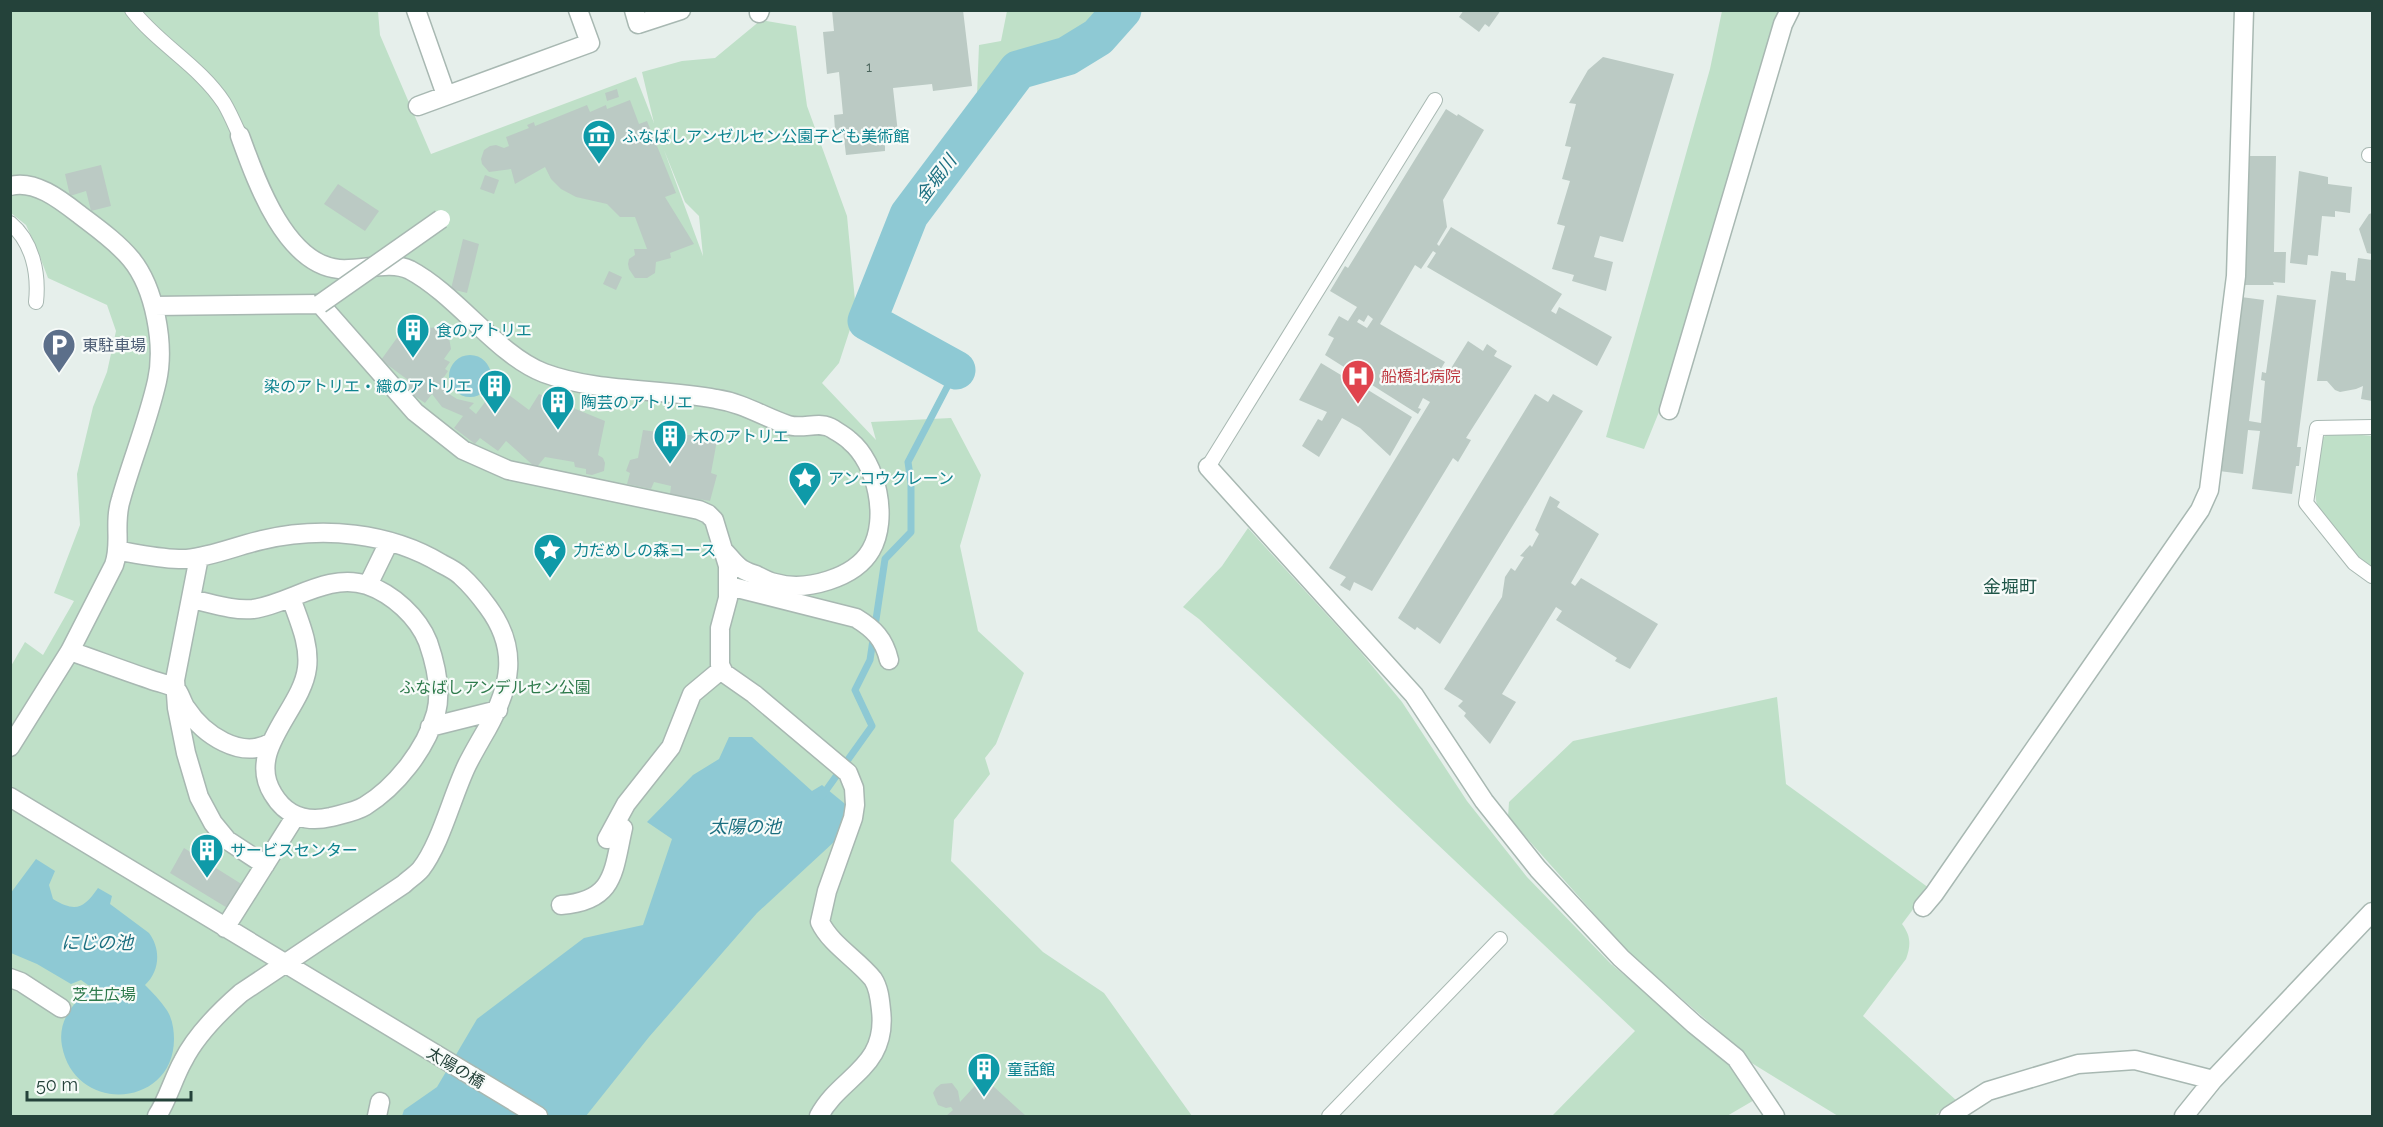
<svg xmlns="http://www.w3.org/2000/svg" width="2383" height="1127" font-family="Raleway,'Noto Sans JP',sans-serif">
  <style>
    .green { fill: #bfe0c8; fill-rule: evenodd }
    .water { fill: #8ec9d4 }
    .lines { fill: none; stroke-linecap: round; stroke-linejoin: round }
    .stream { stroke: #8ec9d4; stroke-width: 7 }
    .river { stroke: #8ec9d4; stroke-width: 39 }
    .building { fill: #bbcac4; fill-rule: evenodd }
    .lane-casing { stroke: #a8b8b2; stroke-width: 16 }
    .street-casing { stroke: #a8b8b2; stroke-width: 21 }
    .lane { stroke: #fff; stroke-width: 14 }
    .street { stroke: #fff; stroke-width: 18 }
    .street-bridge-casing { stroke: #a8b8b2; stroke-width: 21; stroke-linecap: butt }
    .street-bridge { stroke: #fff; stroke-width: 18 }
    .labels { text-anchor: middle; stroke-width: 4.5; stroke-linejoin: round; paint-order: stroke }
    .number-label { font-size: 14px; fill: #4a645c }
    .culture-label { font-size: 16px; fill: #0d838f; stroke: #f7fbf9; text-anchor: start }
    .service-label { font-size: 16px; fill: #4e5e75; stroke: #f7fbf9; text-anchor: start }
    .health-label { font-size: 16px; fill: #be3a42; stroke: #f7fbf9; text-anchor: start }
    .park-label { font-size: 16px; fill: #2d7a4b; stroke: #f7fbf9 }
    .street-label { font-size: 16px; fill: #24423a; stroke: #f7fbf9 }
    .water-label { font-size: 18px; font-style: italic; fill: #1c6f80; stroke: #f7fbf9 }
    .neighbourhood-label { font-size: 18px; fill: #1f5548; stroke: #f7fbf9 }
  </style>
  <rect width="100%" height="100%" fill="#e6efeb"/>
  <path class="green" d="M10 11H378L380 35 431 154 636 77 654 123 642 72 682 61 715 58 761 20 796 26 807 106 847 216 856 311 839 363 822 383 876 440 871 422 951 418 981 475 960 546 978 631 1024 673 996 744 985 758 990 774 954 820 951 861 1043 952 1104 993 1192 1116H11V666L25 642 43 655 74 601 54 593 80 525 77 474 93 407 107 372 116 331 107 305 48 278 37 249 26 225 11 213ZM664 150 685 202 699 216 703 256Z
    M1007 11V10L1113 11 1093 33 1007 68 985 101 977 96 979 45 1001 41Z
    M1722 11H1780L1661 407 1644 449 1606 437 1710 69Z
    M2331 432 2372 436V568C2356 557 2318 519 2316 500 2313 481 2320 457 2322 438Z
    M1248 528 1359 650 1402 702 1467 801 1527 877 1611 964 1730 1062 1756 1099 1727 1116H1552L1635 1031 1199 619 1183 607 1222 566Z
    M1777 697 1786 784 1929 888 1902 924C1911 936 1911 945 1906 959L1863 1016 1957 1101 1934 1116H1838L1750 1062 1742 1051 1629 953 1508 817 1509 802 1573 741Z"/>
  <path class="water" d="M449 376a21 21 0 1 1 42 0a21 21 0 1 1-42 0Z
    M729 737H752L812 791 822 785 861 817 757 913 649 1037 586 1116H402L404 1110 437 1087 477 1019 584 938 643 925 672 839 647 822 693 775 719 759Z
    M36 859 55 871 49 885 53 899C76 913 84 908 98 888L112 896 110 904 149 933C161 949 160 971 145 985 152 992 160 1000 166 1009 172 1017 174 1029 174 1039 174 1108 75 1115 62 1046 57 1019 75 1000 95 986L88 985 81 980 71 984 37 964 11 953 10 894Z"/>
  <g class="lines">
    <path class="stream" d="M822 796 872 726 855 690 870 660 885 559 911 532V483L908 462 956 370"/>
    <path class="river" d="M956 370 867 321 909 215 1018 70 1067 56 1098 37 1122 10"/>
  </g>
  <path class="building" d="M832 10H963L972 86 933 91 932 84 893 88 899 142 885 143V151L846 155 843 130H835L834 115 843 114 839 72 827 74 823 32 834 31Z
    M1464 10H1501L1489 27 1485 24 1479 32 1459 17Z
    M1603 57 1674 74 1623 242 1600 236 1594 257 1613 262 1606 291 1572 281 1574 275 1552 269 1565 226 1557 224 1570 181 1562 179 1571 147 1565 146 1576 104 1569 103 1588 70Z
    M617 89 619 97 607 101 605 93Z
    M630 100 639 124 647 121 676 193 665 197 694 244 670 253 671 258 656 262 655 273 647 278H635L629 269 628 264 629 259 635 255 634 249H647L635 217H620L607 204 576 197 561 189 551 179 545 167 515 184 511 169 489 172 482 164 481 159 484 150 490 146 496 145 504 148 509 146 506 137 529 128 527 125 534 122 535 126 587 105 590 112 606 105 607 109Z
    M1446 109 1457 116 1458 114 1484 130 1443 200 1447 227 1437 244 1439 246 1451 227 1562 294 1551 311 1556 314 1559 307 1612 337 1597 366 1427 267 1436 253 1433 251 1421 269 1415 265 1380 324 1445 362 1439 372 1443 374 1433 383 1440 386 1468 341 1483 351 1487 344 1497 351 1494 356 1512 366 1466 438 1471 440 1458 462 1453 458 1372 591 1354 582 1350 591 1340 585 1346 577 1329 568 1430 402 1423 398 1418 408 1421 409 1418 414 1372 385 1368 390 1412 417 1390 456 1360 428 1342 418 1319 457 1302 446 1318 419 1322 421 1327 412 1299 400 1321 363 1361 387 1366 381 1325 355 1334 338 1328 335 1339 316 1348 321 1357 307 1330 291 1345 266 1348 268ZM1368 315 1373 319 1367 328 1357 322 1359 319 1364 322Z
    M2247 156H2276L2274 252H2286L2285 283 2273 282 2274 285H2245Z
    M101 165 111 206 91 211 86 191 70 196 65 174Z
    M2299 171 2328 177V184L2352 187 2350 213 2335 211V217L2322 216 2318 256 2308 255 2307 265 2290 263Z
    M485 175 499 180 494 194 480 189Z
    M338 184 379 211 365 231 324 204Z
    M2372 213V254L2367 253 2359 229 2369 214Z
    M463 239 479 244 467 293 451 289Z
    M2358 258 2372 260V401L2361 399 2363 386 2356 389 2340 392 2335 390 2327 381H2317L2331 271 2346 273V280L2355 281Z
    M609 271 622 277 616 290 603 284Z
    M2277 295 2316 300 2297 447H2301L2299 466H2296L2292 494 2252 489 2260 431 2248 430 2243 474 2219 471 2241 297 2264 300 2249 421 2261 423 2265 381 2261 380 2262 372 2266 373Z
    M412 317 427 328 441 327 448 332 451 349 444 359 450 362 445 369 448 371 442 380 445 388 449 394 457 399 474 403 469 408 476 414 497 386V379L512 382 509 395 529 410 539 394 605 421 598 455 603 458 605 463 604 471 592 475 586 474V469L575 467 574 462 545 457 536 468 506 441 498 451 480 438 475 444 454 428 463 416 442 407 432 394 425 403 403 388 408 380 381 360Z
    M1535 394 1548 402 1553 394 1583 411 1440 644 1417 627 1415 630 1398 618Z
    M643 430 680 435H718L711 473 717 475 710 501 670 494 671 486 654 482 651 489 627 484 630 473 626 471 630 460 638 458Z
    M1550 496 1560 502 1557 507 1599 534 1571 583 1575 586 1581 578 1658 624 1630 669 1615 661 1617 658 1556 620 1562 611 1556 607 1502 694 1516 702 1490 744 1464 716 1466 713 1458 706 1463 701 1444 689 1502 597 1505 577 1511 568 1515 571 1524 557 1520 556 1530 545 1532 547 1539 534 1535 530Z
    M184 848 243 885 229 909 170 873Z
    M983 1077 1026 1116H946L953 1110 951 1107 946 1108 938 1105 933 1093 936 1088 941 1084 952 1083 958 1091 960 1102Z"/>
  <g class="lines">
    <g class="lane-casing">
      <path id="lane" d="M132 10C158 44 200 66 224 103 230 113 235 125 240 136
        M2369 155H2372
        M10 223C33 242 39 274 36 302
        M2372 427 2317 428 2306 503 2354 563 2372 576
        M1208 467 1435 100
        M1329 1116 1500 939"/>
    </g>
    <g class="street-casing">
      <path id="street" d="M416 10 446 95
        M634 10 638 24 681 10
        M759 13 760 10
        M418 106 590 43 578 10
        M240 136C256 180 285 264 339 269 362 271 390 260 410 270 457 295 497 355 544 373 598 393 660 388 716 399 743 403 764 417 788 425 803 430 820 420 833 429 839 433 845 436 850 441 877 463 889 519 871 550 855 578 806 592 775 583 769 582 762 578 756 575 750 573 743 571 738 566 733 562 729 556 724 551
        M10 186C35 179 62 201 80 215 97 228 117 242 131 259 155 288 165 345 157 381 148 421 132 460 121 499 113 524 122 543 114 565L70 651 10 747
        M154 306 320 304 415 412 463 450 508 470 699 510 708 514 714 520 728 566V598L720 628V665L724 673 754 694 848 773 854 788 855 805 853 818 827 891 820 922C831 945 857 959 873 979 879 988 880 1000 881 1010 888 1068 840 1076 819 1116
        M1669 410 1783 24 1790 10
        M1208 467 1414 695 1484 801 1538 869 1621 958 1694 1024 1736 1058 1775 1116
        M119 551C140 554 165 560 187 559 213 556 236 546 262 540 322 526 389 532 442 564 448 567 456 571 461 576 471 585 480 596 488 607 519 649 511 686 487 729 480 741 473 753 467 765 452 796 441 843 421 869 416 875 409 879 404 884L241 993C218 1013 196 1035 183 1061 173 1079 168 1099 157 1116
        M199 557 175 680 177 708 186 753 199 797 213 823 227 840 265 865
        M368 585 389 542
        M729 586 856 618C874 629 884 639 889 660
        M191 599C211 603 232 611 253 609 290 604 328 572 367 585 393 594 418 617 428 642 436 665 442 690 436 713 426 749 396 787 365 806 355 812 342 814 331 817 306 823 286 816 273 794 245 750 302 710 307 668 310 644 299 621 291 598
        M70 651C96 660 122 670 149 679 156 682 168 684 175 688 180 692 182 703 186 708 203 734 241 761 272 742
        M430 727 498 710
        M10 797 538 1116
        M607 839 626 804 671 747 692 694 722 669
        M561 905C615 901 613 872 623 828
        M1923 907 1934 894 2200 510 2209 490 2236 276 2244 10
        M225 928 295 817
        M10 978 21 982 61 1008
        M377 1116 380 1102
        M1949 1116 1988 1091 2078 1064 2135 1060 2213 1080
        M2184 1116 2213 1080 2372 912"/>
    </g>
    <use href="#lane" class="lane"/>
    <use href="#street" class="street"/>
    <g class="street-bridge-casing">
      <path id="street-bridge" d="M320 304 441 219"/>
    </g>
    <use href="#street-bridge" class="street-bridge"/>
  </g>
  <defs>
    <g id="museum-pin" transform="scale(1.725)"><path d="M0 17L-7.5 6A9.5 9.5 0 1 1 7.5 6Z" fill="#0f9aa8" stroke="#f7fbf9"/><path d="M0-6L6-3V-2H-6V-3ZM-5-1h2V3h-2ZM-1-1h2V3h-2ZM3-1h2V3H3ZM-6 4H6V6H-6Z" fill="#fff"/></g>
    <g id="building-pin" transform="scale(1.725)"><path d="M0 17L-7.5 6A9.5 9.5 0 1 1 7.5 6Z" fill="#0f9aa8" stroke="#f7fbf9"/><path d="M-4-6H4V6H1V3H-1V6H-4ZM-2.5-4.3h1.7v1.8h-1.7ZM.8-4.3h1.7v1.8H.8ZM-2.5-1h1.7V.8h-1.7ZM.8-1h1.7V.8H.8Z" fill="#fff"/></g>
    <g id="parking-pin" transform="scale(1.725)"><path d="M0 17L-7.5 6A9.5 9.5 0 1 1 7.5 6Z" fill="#5c6f8a" stroke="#f7fbf9"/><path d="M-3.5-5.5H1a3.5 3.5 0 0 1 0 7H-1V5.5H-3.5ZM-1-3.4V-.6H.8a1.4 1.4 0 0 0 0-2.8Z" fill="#fff"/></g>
    <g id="hospital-pin" transform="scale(1.725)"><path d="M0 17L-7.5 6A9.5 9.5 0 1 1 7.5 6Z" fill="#e0444e" stroke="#f7fbf9"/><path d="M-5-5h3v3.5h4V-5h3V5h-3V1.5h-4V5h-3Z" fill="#fff"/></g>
    <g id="sight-pin" transform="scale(1.725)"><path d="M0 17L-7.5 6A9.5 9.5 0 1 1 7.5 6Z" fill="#0f9aa8" stroke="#f7fbf9"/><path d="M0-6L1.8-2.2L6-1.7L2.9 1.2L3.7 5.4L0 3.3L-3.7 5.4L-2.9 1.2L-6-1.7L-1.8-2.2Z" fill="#fff"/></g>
  </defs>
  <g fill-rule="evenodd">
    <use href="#museum-pin" x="599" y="136"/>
    <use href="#building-pin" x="413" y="330"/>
    <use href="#parking-pin" x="59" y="345"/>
    <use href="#hospital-pin" x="1358" y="376"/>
    <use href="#building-pin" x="495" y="386"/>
    <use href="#building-pin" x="558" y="402"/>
    <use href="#building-pin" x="670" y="436"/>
    <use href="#sight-pin" x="805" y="478"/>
    <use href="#sight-pin" x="550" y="550"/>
    <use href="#building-pin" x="207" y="850"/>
    <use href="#building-pin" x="984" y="1069"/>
  </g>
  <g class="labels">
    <g class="number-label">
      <text x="869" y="72">1</text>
    </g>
    <g class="culture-label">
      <text x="622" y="142">ふなばしアンゼルセン公園子ども美術館</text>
      <text x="436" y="336">食のアトリエ</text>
      <text x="472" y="392" text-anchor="end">染のアトリエ・織のアトリエ</text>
      <text x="581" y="408">陶芸のアトリエ</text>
      <text x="693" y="442">木のアトリエ</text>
      <text x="828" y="484">アンコウクレーン</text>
      <text x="573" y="556">力だめしの森コース</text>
      <text x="230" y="856">サービスセンター</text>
      <text x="1007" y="1075">童話館</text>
    </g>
    <g class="service-label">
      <text x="82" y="351">東駐車場</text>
    </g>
    <g class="health-label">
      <text x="1381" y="382">船橋北病院</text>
    </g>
    <g class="park-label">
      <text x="495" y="693">ふなばしアンデルセン公園</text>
      <text x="104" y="1000">芝生広場</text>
    </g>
    <g class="street-label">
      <text transform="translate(456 1067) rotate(31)" y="6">太陽の橋</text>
    </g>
    <g class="water-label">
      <text transform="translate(936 179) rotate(-53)" y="6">金堀川</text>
      <text x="745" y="833">太陽の池</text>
      <text x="97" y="949">にじの池</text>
    </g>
    <g class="neighbourhood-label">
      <text x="2010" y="593">金堀町</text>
    </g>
  </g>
  <rect width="2383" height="1127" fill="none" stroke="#24423a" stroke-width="24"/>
  <path d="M27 1091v9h164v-9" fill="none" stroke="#24423a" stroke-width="3"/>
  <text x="36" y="1091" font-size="18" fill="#24423a" stroke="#f7fbf9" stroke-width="4.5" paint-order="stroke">50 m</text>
</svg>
